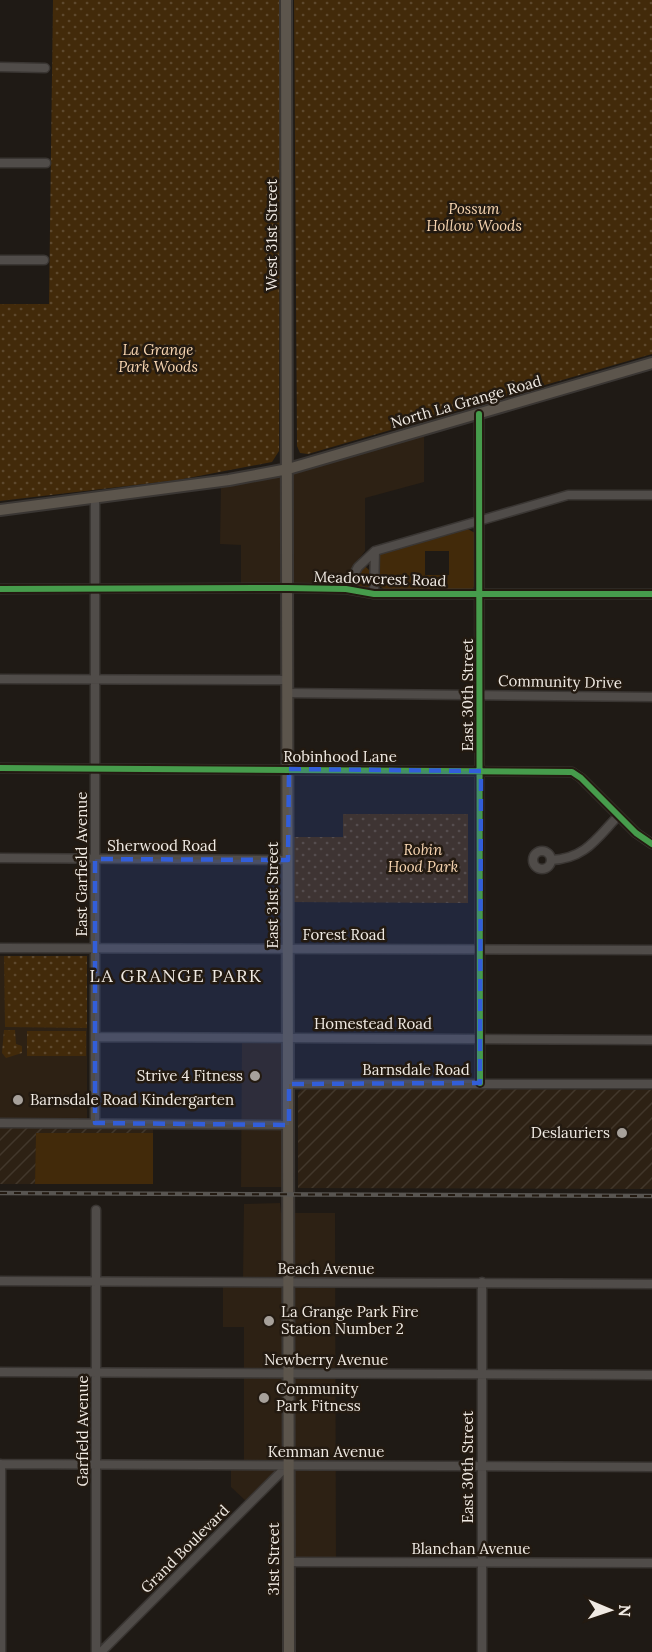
<svg xmlns="http://www.w3.org/2000/svg" width="652" height="1652" font-family="Lora,serif">
  <style>
    .built { fill: #2d2114 }
    .industrial { fill: url(#industrial-furrows) }
    .green { fill: #422a0a; fill-rule: evenodd }
    .park { fill: url(#park-dots) }
    .lines { fill: none; stroke-linecap: round; stroke-linejoin: round }
    .minor-casing { stroke: #3a3633; stroke-width: 11 }
    .major-casing { stroke: #3a3633; stroke-width: 14 }
    .minor { stroke: #504c49; stroke-width: 8 }
    .major { stroke: #5c554c; stroke-width: 10 }
    .rail-casing { stroke: #585551; stroke-width: 4.5 }
    .rail { stroke: #231a11; stroke-width: 2; stroke-dasharray: 7; stroke-linecap: butt }
    .cycleway-casing { stroke: #231a11; stroke-width: 10 }
    .cycleway { stroke: #469c4c; stroke-width: 6 }
    .marked { fill: #325ed9; fill-opacity: 0.2; stroke: #325ed9; stroke-width: 4.5; stroke-dasharray: 12 8; stroke-linejoin: round }
    .poi-dot { fill: #a7a19b; stroke: #231a11; stroke-width: 2 }
    .labels { text-anchor: middle; stroke-width: 5; stroke-linejoin: round; paint-order: stroke }
    .park-label { font-size: 15px; font-style: italic; fill: #f8d6b2; stroke: #231a11 }
    .street-label { font-size: 15px; fill: #f0eae3; stroke: #231a11 }
    .poi-label { font-size: 15px; fill: #f0eae3; stroke: #231a11; text-anchor: start }
    .quarter-label { font-size: 18px; letter-spacing: 1.5px; fill: #f0eae3; stroke: #231a11 }
  </style>
  <defs>
    <pattern id="industrial-furrows" width="10" height="10" patternUnits="userSpaceOnUse" patternTransform="scale(1.5)"><rect width="10" height="10" fill="#2d2114"/><path d="M-1 1l2-2M0 10L10 0M9 11l2-2" fill="none" stroke="#42372b"/></pattern>
    <pattern id="park-dots" width="8" height="8" patternUnits="userSpaceOnUse" patternTransform="scale(1.5)"><rect width="8" height="8" fill="#422a0a"/><path d="M2 2h.1M6 6h.1" fill="none" stroke="#5e492e" stroke-width="1.8" stroke-linecap="round"/></pattern>
  </defs>
  <rect width="100%" height="100%" fill="#1f1a15"/>
  <path class="built" d="M424 434V482L365 498V551L351 570 343 591H290L292 472Z
    M286 472V590H241V545L220 544 221 485Z
    M0 956H87V1119H0Z
    M242 1035 285 1036 286 1187H241Z
    M280 1203 281 1213H335L336 1561 287 1560V1466L248 1503 231 1487V1467L244 1466V1327H223V1281H243L244 1204Z"/>
  <path class="industrial" d="M303 1088 652 1090V1189L298 1188V1093Z
    M0 1119 153 1122V1184H0Z"/>
  <path class="green" d="M466 528 475 533V585L472 590 384 589 378 585 379 554ZM425 551H449V575H425Z
    M365 566 370 571 369 587 364 589 353 586 352 583 360 568Z
    M36 1133H153V1184H35Z"/>
  <path class="park" d="M53 0H280L279 451 272 462 178 480 0 501V304H49Z
    M294 0H652V354L308 454 300 453 297 446Z
    M343 814H468V903L290 902 291 837H343Z
    M4 956H87V1028L5 1027Z
    M4 1030H15L16 1044 22 1046V1053L6 1058 2 1053Z
    M27 1031H86V1056H27Z"/>
  <g class="lines">
    <g class="minor-casing">
      <path id="minor" d="M0 67 45 68
        M0 163H46
        M0 260H44
        M479 414 480 1083
        M0 589 288 588 346 589 374 594H652
        M346 589 358 567 375 551 568 495H652
        M374 594 375 551
        M0 679 288 680
        M288 693 652 697
        M0 768 572 772 581 778 636 833 652 844
        M533 860a9 9 0 1 1 18 0a9 9 0 1 1-18 0Z
        M0 858 288 860
        M551 860C585 859 597 838 618 816
        M0 948 652 950
        M95 1037 652 1040
        M289 1084H652
        M0 1123 289 1125
        M95 1123V498
        M96 1210V1652
        M0 1281 652 1284
        M482 1282V1652
        M0 1372 652 1375
        M0 1464 652 1467
        M289 1562 652 1563
        M1 1652V1464
        M101 1652 288 1465"/>
    </g>
    <g class="major-casing">
      <path id="major" d="M286 0 289 1652
        M0 510 229 480 288 469 652 363"/>
    </g>
    <use href="#minor" class="minor"/>
    <use href="#major" class="major"/>
    <g class="rail-casing">
      <path id="rail" d="M0 1193 652 1196"/>
    </g>
    <use href="#rail" class="rail"/>
    <g class="cycleway-casing">
      <path id="cycleway" d="M479 414 480 1083
        M0 589 288 588 346 589 374 594H652
        M0 768 572 772 581 778 636 833 652 844"/>
    </g>
    <use href="#cycleway" class="cycleway"/>
  </g>
  <path class="marked" d="M289 769 481 771 480 1083 289 1084V1125L95 1123V859L288 860Z"/>
  <g class="poi-dot">
    <circle cx="255" cy="1076" r="6"/>
    <circle cx="18" cy="1100" r="6"/>
    <circle cx="622" cy="1133" r="6"/>
    <circle cx="269" cy="1321" r="6"/>
    <circle cx="264" cy="1398" r="6"/>
  </g>
  <g class="labels">
    <g class="park-label">
      <text x="474" y="214">Possum<tspan x="474" dy="17">Hollow Woods</tspan></text>
      <text x="158" y="355">La Grange<tspan x="158" dy="17">Park Woods</tspan></text>
      <text x="423" y="855">Robin<tspan x="423" dy="17">Hood Park</tspan></text>
    </g>
    <g class="street-label">
      <text transform="translate(272 235) rotate(-90)" y="5">West 31st Street</text>
      <text transform="translate(466 402) rotate(-16)" y="5">North La Grange Road</text>
      <text transform="translate(380 579) rotate(2)" y="5">Meadowcrest Road</text>
      <text transform="translate(560 682) rotate(1)" y="5">Community Drive</text>
      <text transform="translate(468 695) rotate(-90)" y="5">East 30th Street</text>
      <text x="340" y="762">Robinhood Lane</text>
      <text x="162" y="851">Sherwood Road</text>
      <text transform="translate(82 864) rotate(-90)" y="5">East Garfield Avenue</text>
      <text transform="translate(273 895) rotate(-90)" y="5">East 31st Street</text>
      <text x="344" y="940">Forest Road</text>
      <text x="373" y="1029">Homestead Road</text>
      <text x="416" y="1075">Barnsdale Road</text>
      <text x="326" y="1274">Beach Avenue</text>
      <text x="326" y="1365">Newberry Avenue</text>
      <text transform="translate(83 1431) rotate(-90)" y="5">Garfield Avenue</text>
      <text x="326" y="1457">Kemman Avenue</text>
      <text transform="translate(468 1467) rotate(-90)" y="5">East 30th Street</text>
      <text transform="translate(185 1549) rotate(-45)" y="5">Grand Boulevard</text>
      <text x="471" y="1554">Blanchan Avenue</text>
      <text transform="translate(274 1559) rotate(-90)" y="5">31st Street</text>
    </g>
    <g class="poi-label">
      <text x="243" y="1081" text-anchor="end">Strive 4 Fitness</text>
      <text x="30" y="1105">Barnsdale Road Kindergarten</text>
      <text x="610" y="1138" text-anchor="end">Deslauriers</text>
      <text x="281" y="1317">La Grange Park Fire<tspan x="281" dy="17">Station Number 2</tspan></text>
      <text x="276" y="1394">Community<tspan x="276" dy="17">Park Fitness</tspan></text>
    </g>
    <g class="quarter-label">
      <text x="176" y="982">LA GRANGE PARK</text>
    </g>
  </g>
  <g transform="translate(610 1610) rotate(92)" stroke="#231a11" stroke-width="4.5" paint-order="stroke">
  <path d="M0-4.5L10 22L0 15L-10 22Z" fill="#f0eae3"/>
  <text y="-9" font-size="16" font-weight="bold" text-anchor="middle" fill="#f0eae3">N</text>
  </g>
</svg>
